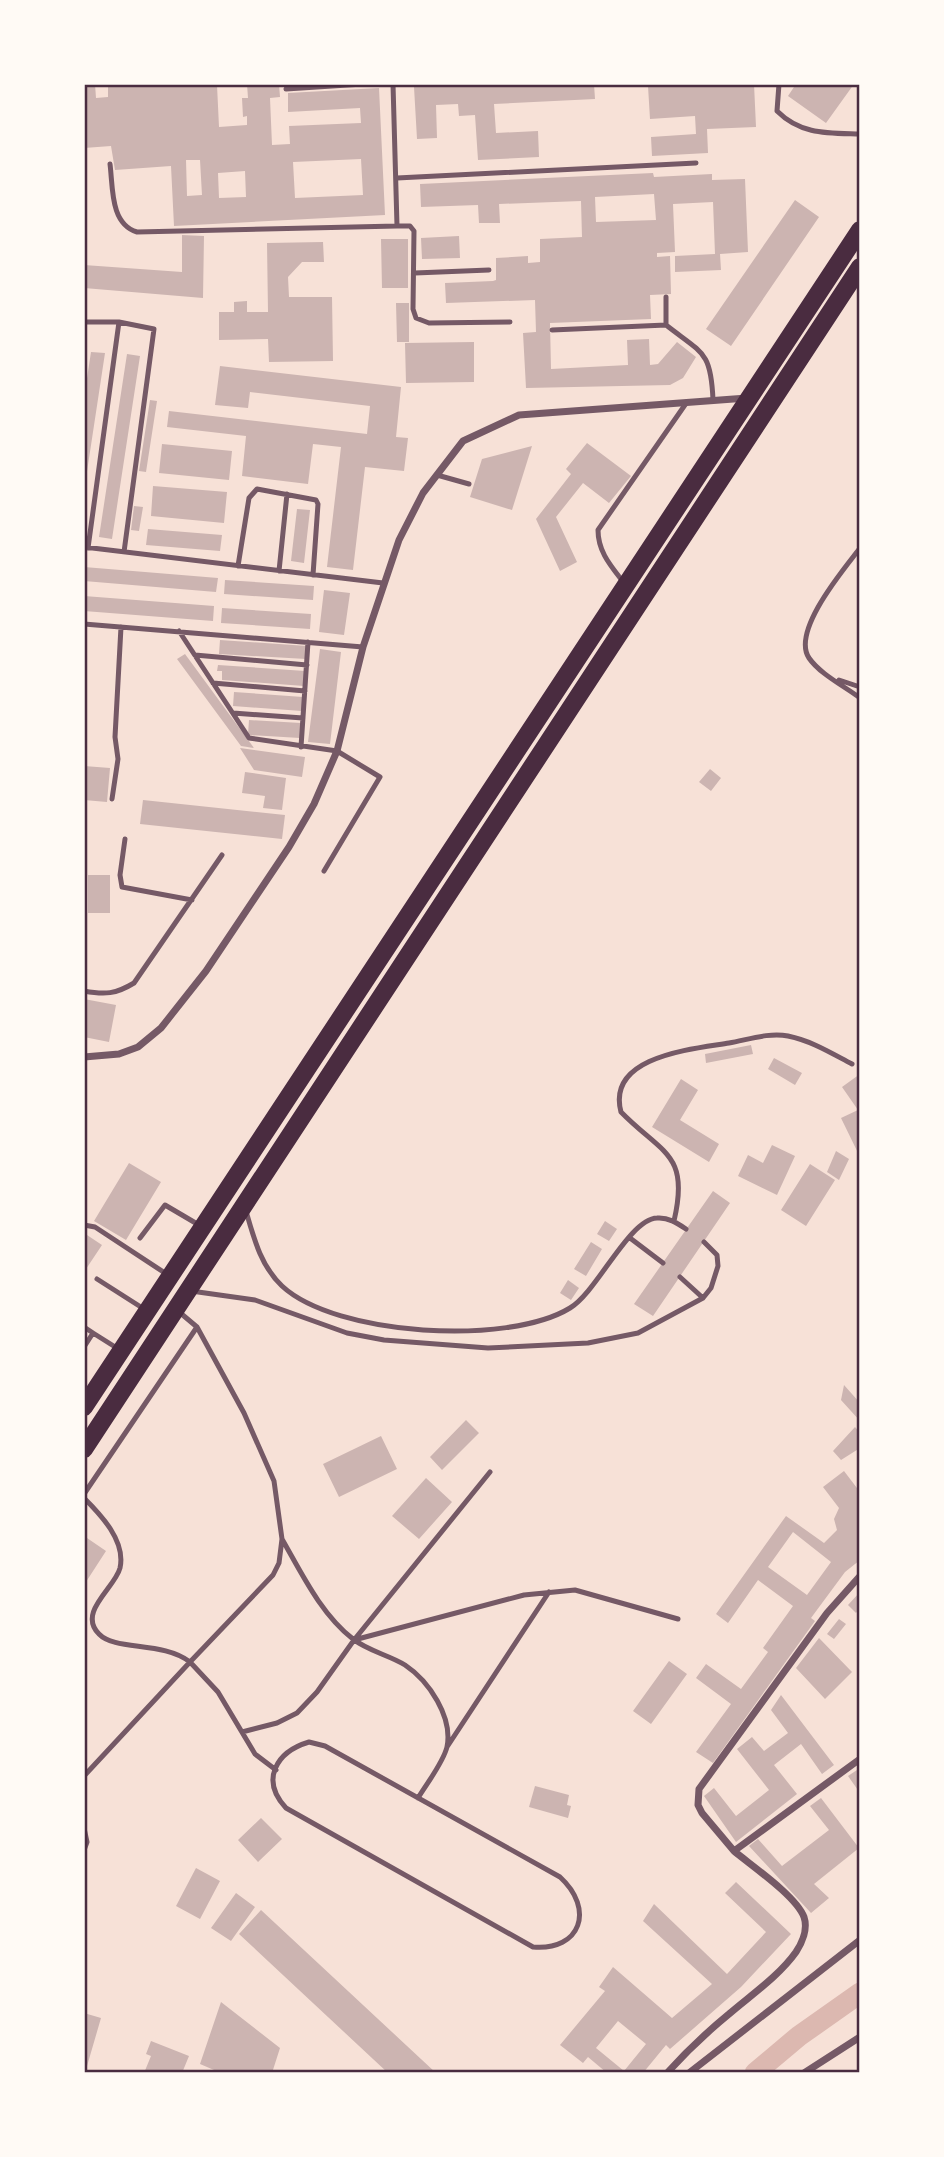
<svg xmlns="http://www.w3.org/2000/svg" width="944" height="2157" font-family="'Work Sans',sans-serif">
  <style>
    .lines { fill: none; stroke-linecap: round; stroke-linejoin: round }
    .canal { stroke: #dcb8b0; stroke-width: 21 }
    .building { fill: #ccb4b1; fill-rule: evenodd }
    .service { stroke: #755966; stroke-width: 5 }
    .minor { stroke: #755966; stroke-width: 7 }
    .primary { stroke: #4a2c40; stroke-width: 18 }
    .neatline { fill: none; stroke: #4a2c40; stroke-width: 2.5 }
  </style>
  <rect width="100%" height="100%" fill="#f7e1d7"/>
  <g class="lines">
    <path class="canal" d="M755 2073 799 2036 860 1993"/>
  </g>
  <path class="building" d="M84 84H95L96 98 108 97V84L217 85 219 127 247 125V116L243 117 242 98H248L247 84H279L280 97 270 98 272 145 290 144 289 126 361 123 360 108 288 112V93L379 88 385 215 174 226 171 166 115 170 111 146 84 148ZM361 159 363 195 295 198 293 162ZM186 160H200L202 195 187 196ZM245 171 246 197 219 198 218 173Z
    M465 84H594L595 99 494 104 496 133 538 131 539 157 478 160 475 115 459 116 458 104 436 105 437 138 417 139 414 87Z
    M754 84 756 127 707 129 708 153 652 156 651 137 696 134 695 116 650 119 648 86Z
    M796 84H854L826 123 788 96Z
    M653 173 654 177 712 174V180L745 179 748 252 720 254 721 270 675 272V256L715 254 713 202 673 204 675 252 657 253V257L670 256 671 294 650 295 651 319 550 323 551 369 628 365 627 340 649 339 650 365 658 364 677 342 696 357 683 378 670 385 526 388 523 333 536 332 535 300 446 303 445 283 493 281 496 280V258L528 256V263L540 262V239L582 237 581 201 499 204 500 223H479L478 205 421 207 420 184ZM654 194 656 220 596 222 595 197Z
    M795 200 819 217 731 346 706 329Z
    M182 235 204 236 203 298 84 288V265L182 272Z
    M459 236 460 258 422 259 421 238Z
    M381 239H408V288H382Z
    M323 242 324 262H302L288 277 289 297H332L333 361 269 362 268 339 219 340V312H234V302L247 301V312H268L267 243Z
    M396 303H409V342H397Z
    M474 342V382L406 383 405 343Z
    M91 352 105 353 86 478 84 398Z
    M127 354 140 356 112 539 99 537Z
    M220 366 401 387 396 437 408 438 404 471 365 467 353 570 327 567 341 447 313 444 308 484 242 476 246 436 167 427 169 411 367 434 370 406 250 392 248 408 215 405Z
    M150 400 157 401 146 472 139 471Z
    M587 443 631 476 609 503 583 483 556 517 577 562 560 571 536 519 571 474 566 469Z
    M162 444 232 451 229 480 159 473Z
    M532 446 512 510 470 497 482 459Z
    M153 486 227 492 224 523 151 516Z
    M134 506 143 507 139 531 131 530Z
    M297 509 310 510 304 563 291 561Z
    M148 529 222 535 220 551 146 545Z
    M84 567 218 578 216 592 84 581Z
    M225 580 314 586 313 600 224 594Z
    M324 590 350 593 344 635 319 632Z
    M84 596 214 606 213 621 84 611Z
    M222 608 311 614 310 629 221 623Z
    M220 640 307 646 306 659 219 654Z
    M320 649 341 652 330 744 308 742Z
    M185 654 254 748 241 746 177 659Z
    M218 665 305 671 304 686 222 680V671H217Z
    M234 692 303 697 302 711 233 706Z
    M249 720 301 723 300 738 248 735Z
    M240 748 305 757 302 777 254 770Z
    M84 766 110 768 107 802 84 800Z
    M710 769 721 778 711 791 699 782Z
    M245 772 286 778 282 810 263 808 265 796 242 793Z
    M143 800 285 815 282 839 140 824Z
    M88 875H110V913H88Z
    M84 999 116 1005 109 1042 84 1037Z
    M751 1045 753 1054 706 1063 705 1054Z
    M774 1058 802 1073 795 1085 768 1069Z
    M860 1074V1157L841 1118 858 1110 842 1087Z
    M681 1079 698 1090 680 1120 719 1144 709 1162 652 1127Z
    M772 1145 795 1156 777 1195 738 1176 748 1155 763 1163Z
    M836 1151 849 1159 839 1180 827 1172Z
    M129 1163 161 1182 126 1240 94 1221Z
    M810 1164 835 1180 806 1226 781 1210Z
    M713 1191 730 1203 653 1316 634 1304Z
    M605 1221 617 1229 609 1241 597 1234Z
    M84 1233 102 1245 84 1272Z
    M591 1242 602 1249 586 1276 574 1269Z
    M568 1280 579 1288 571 1300 560 1293Z
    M844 1385 860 1403V1421L841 1400Z
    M466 1420 479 1433 442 1470 430 1457Z
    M855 1427 860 1433V1448L841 1460 833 1451Z
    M381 1436 397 1469 339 1497 323 1464Z
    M844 1471 860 1492V1560L845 1572 811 1618 815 1621 713 1763 696 1752 731 1704 696 1678 706 1664 741 1689 768 1652 763 1648 793 1606 758 1580 728 1623 716 1614 786 1516 824 1543 837 1530 834 1519 839 1508 823 1487ZM793 1532 831 1562 807 1595 768 1567Z
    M426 1478 452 1502 419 1539 392 1516Z
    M87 1538 106 1551 84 1585V1542Z
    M860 1592V1608L856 1613 848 1605Z
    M839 1619 846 1624 834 1639 827 1634Z
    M819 1638 852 1672 825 1699 796 1668Z
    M669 1661 687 1674 651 1724 633 1711Z
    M781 1695 834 1765 822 1774 801 1744 774 1765 797 1794 736 1842 704 1796 714 1788 736 1816 769 1790 737 1749 752 1737 764 1751 788 1733 771 1710Z
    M860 1768V1793L848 1776Z
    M535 1786 569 1795 567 1805 571 1806 568 1818 529 1807Z
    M821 1798 859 1848 814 1884 829 1898 811 1913 749 1846 758 1839 782 1866 829 1830 810 1806Z
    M261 1818 282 1839 258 1862 238 1840Z
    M196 1868 220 1881 200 1919 176 1906Z
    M736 1882 791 1934 741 1987 670 2049 666 2045 643 2073H607L588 2057 583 2063 560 2045 605 1991 599 1987 613 1967 672 2018 712 1984 643 1921 654 1904 727 1974 766 1932 725 1893ZM618 2021 646 2044 624 2071 596 2048Z
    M236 1893 255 1907 231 1941 211 1928Z
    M261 1910 436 2073H388L239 1934Z
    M221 2002 280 2048 272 2073H221L200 2064Z
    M84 2013 101 2018 85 2073H84Z
    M151 2041 189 2056 182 2073H144L151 2056 146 2054Z"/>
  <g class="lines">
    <path class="service" d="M393 84 397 226H410L414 231 413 309 416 318 429 323 510 322
      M779 84 777 111C801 135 828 133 860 134
      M286 89 363 84
      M110 164C113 187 110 224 137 232L397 226
      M397 178 696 163
      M415 273 489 270
      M666 297V325C703 354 711 351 713 400
      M84 322H119L154 329 124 552
      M552 330 666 325
      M437 475 469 484
      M84 547 383 583
      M88 548 119 322
      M860 548C844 569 791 631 809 658 820 674 844 686 860 698
      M238 566 249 498 257 489 316 500 318 504 313 575
      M279 571 287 494
      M624 583C611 566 598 552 598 530L687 402
      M84 624 363 647
      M179 631 249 738 337 751 380 777 324 871
      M195 655 307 665
      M839 680 860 687
      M213 683 305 691
      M233 713 303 718
      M301 747 308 642
      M112 799 118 759 115 737 121 627
      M125 839 120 875 122 887 192 900
      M84 991C105 995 116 994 134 983L222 855
      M246 1211C254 1239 261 1266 282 1286 336 1336 508 1346 570 1308 597 1292 629 1219 657 1218 668 1217 677 1223 686 1229
      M674 1221C690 1153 662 1154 621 1112 606 1056 693 1049 729 1043 747 1040 769 1032 788 1036 812 1041 831 1053 852 1064
      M84 1225 95 1227 168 1275
      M140 1238 165 1205 199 1225
      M630 1238 663 1263
      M680 1277 703 1298
      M97 1279 144 1309
      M191 1291 255 1300 347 1333 384 1340 488 1348 588 1343 638 1333 703 1298 711 1288 718 1266 717 1255 704 1242
      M178 1311 197 1327 244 1413 274 1481 282 1539 279 1563 273 1575 190 1662 218 1692 255 1754 276 1770
      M84 1327 93 1333 84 1347
      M93 1333 120 1350
      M84 1494 197 1327
      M84 1498C101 1515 126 1541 120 1568 115 1588 77 1612 99 1634 115 1651 163 1641 190 1662L84 1776
      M282 1539C302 1574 321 1614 353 1639 368 1651 389 1655 405 1665 429 1681 453 1717 447 1747 443 1763 427 1783 418 1798
      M354 1640 524 1595 575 1590 678 1619
      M242 1732 277 1723 297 1713 317 1692 354 1640 490 1472
      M309 1742 325 1746 560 1877C595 1909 581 1951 533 1947L286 1808C260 1780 276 1752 309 1742Z
      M447 1747 549 1592
      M84 1828 87 1842 84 1850"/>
    <path class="minor" d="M84 1057 119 1054 138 1047 161 1028 206 971 289 847 314 804 337 751 363 647 399 540 423 493 463 441 519 415 747 398
      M734 1851 702 1813 698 1805 699 1789 827 1613 860 1576
      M667 2073C686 2052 707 2032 729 2014 751 1995 779 1976 796 1952 802 1943 808 1929 804 1917 796 1896 752 1866 734 1851L860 1759
      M689 2073 860 1940
      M804 2073 860 2037"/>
    <path class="primary" d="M84 1407 860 230
      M84 1449 860 267"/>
  </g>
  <rect width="944" height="2157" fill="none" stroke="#fffaf5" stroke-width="172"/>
  <rect x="86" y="86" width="772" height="1985" class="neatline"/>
</svg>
